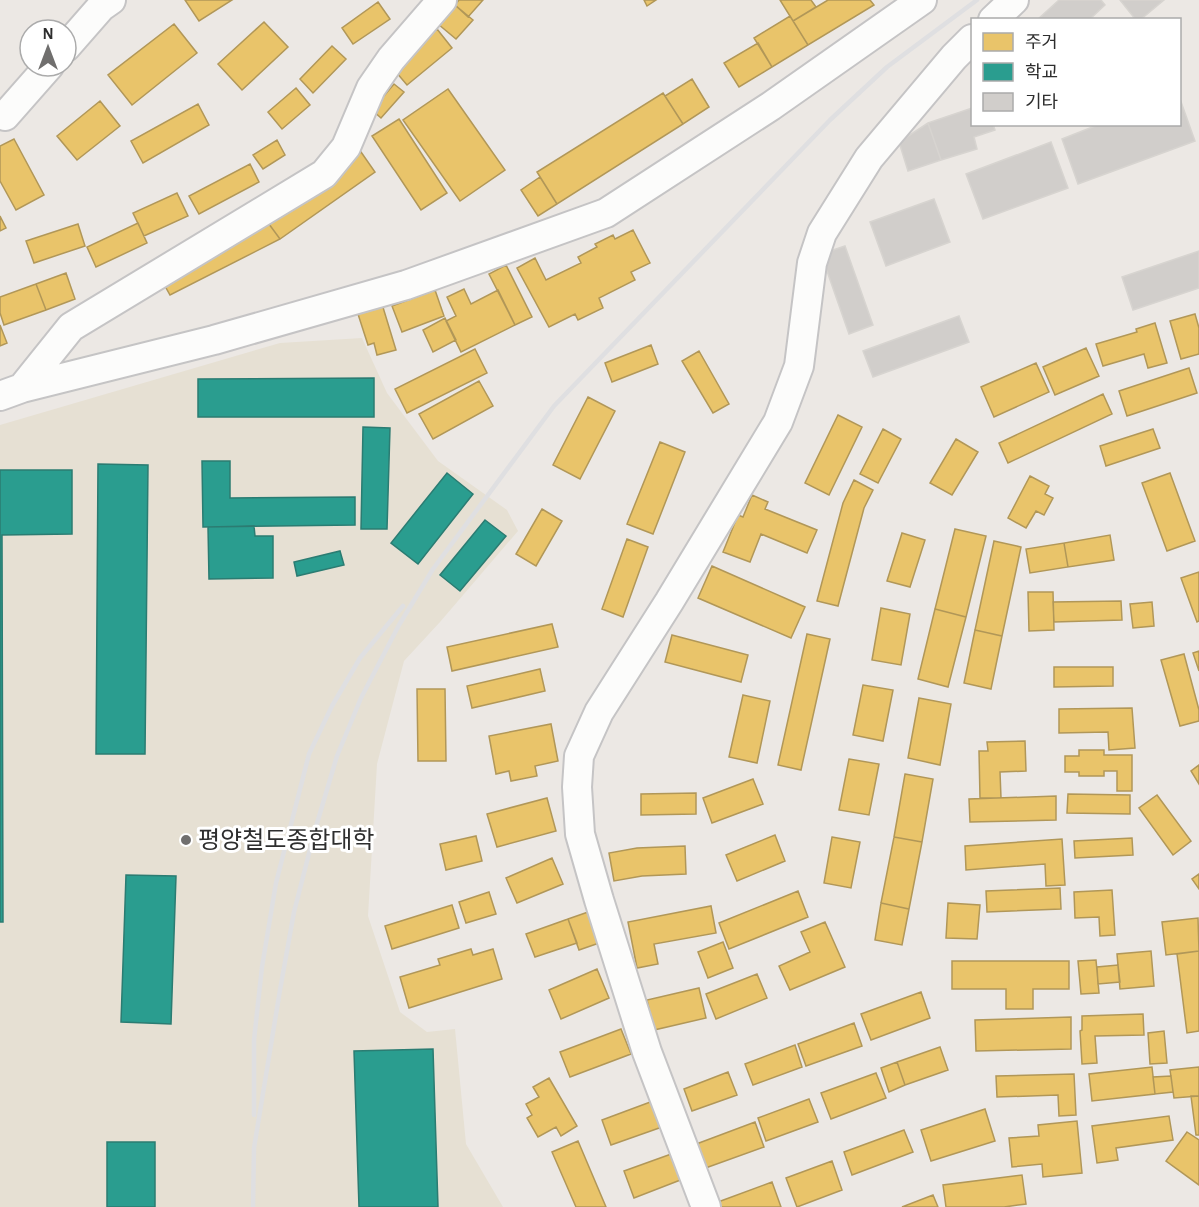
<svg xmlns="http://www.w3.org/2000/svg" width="1199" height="1207" font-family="'Alegreya Sans','Noto Sans KR',sans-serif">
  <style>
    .education { fill: #e6e0d3 }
    .homes { fill: #e9c46a; stroke: #b19758; stroke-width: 1.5 }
    .schools { fill: #2a9d8f; stroke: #2b7c72; stroke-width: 1.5 }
    .building { fill: #d1cecb; stroke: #d7d4d0; stroke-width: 1.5 }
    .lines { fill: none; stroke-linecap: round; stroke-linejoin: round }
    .minor-casing { stroke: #c5c4c5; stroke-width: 32 }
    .minor { stroke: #fcfcfb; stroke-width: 28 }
    .rail { stroke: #dfdfe1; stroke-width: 4.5 }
    .poi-dot { fill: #706f6e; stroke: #fff; stroke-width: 2 }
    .labels { text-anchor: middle; stroke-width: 6; stroke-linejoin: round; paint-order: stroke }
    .poi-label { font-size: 24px; fill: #2e2e2e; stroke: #fff; text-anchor: start }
  </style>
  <rect width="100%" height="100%" fill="#ece8e4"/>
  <path class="education" d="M362 338 387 393 438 461 507 510 518 531 440 622 404 661 377 764 368 916 400 1012 427 1032 455 1029 466 1144 503 1207H0V425L280 343Z"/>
  <path class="homes" d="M185 0H232L199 21Z
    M459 0H483L468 17 455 5Z
    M644 0H656L647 6Z
    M780 0H811L816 7 793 21Z
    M828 0H870L874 5 808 45 793 21Z
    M378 2 390 19 353 44 342 28Z
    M455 5 473 20 456 39 438 24Z
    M790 16 808 45 772 67 754 38Z
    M264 22 288 47 242 90 218 64Z
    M174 24 197 53 132 105 108 75Z
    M437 29 452 48 407 85 391 66Z
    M758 43 772 67 739 87 724 63Z
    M332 46 346 59 313 93 300 79Z
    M692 79 709 107 683 124 665 96Z
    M394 84 404 92 381 118 372 110Z
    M296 88 310 105 282 129 268 112Z
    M448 89 505 170 460 201 403 120Z
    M663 93 683 124 557 204 537 172Z
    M100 101 120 126 77 160 57 136Z
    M198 104 209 125 143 163 131 141Z
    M399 119 447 193 421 210 372 136Z
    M14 139 44 195 16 210 0 181V146Z
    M277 140 285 155 263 169 253 155Z
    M361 152 375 172 280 239 266 220Z
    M250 164 259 182 199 214 189 196Z
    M540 177 557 204 538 216 521 190Z
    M177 193 188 216 144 236 133 213Z
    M0 216 6 228 0 231Z
    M266 220 280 239 170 295 160 277Z
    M138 223 147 243 96 267 87 247Z
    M78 224 85 246 34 263 26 241Z
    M633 230 650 263 631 272 635 280 599 298 603 308 578 320 575 314 549 327 517 268 535 258 546 280 581 263 578 257 597 247 595 244 613 235 615 239Z
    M506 265 532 317 515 325 489 274Z
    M66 273 75 299 46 310 36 284Z
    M36 284 46 310 4 325 0 313V297Z
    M464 289 471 304 498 290 515 325 461 352 446 321 456 316 447 297Z
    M435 290 444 316 402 332 392 306Z
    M382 304 396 350 377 355 374 343 368 345 357 311Z
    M1195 314 1199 328V354L1181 359 1170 321Z
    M445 318 456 340 433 352 423 330Z
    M1155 323 1167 363 1148 368 1144 354 1103 366 1096 344 1137 332 1136 329Z
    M0 325 7 343 0 346Z
    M651 345 658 364 612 382 605 363Z
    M1086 348 1099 376 1055 395 1043 367Z
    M475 349 487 373 407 413 395 389Z
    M699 351 729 404 713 413 682 361Z
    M1036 363 1049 392 994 417 981 387Z
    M1189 368 1197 393 1127 416 1119 391Z
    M479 381 493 406 433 439 419 414Z
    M1103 394 1112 414 1008 463 999 443Z
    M588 397 615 411 580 479 553 465Z
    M838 415 862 427 829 495 805 483Z
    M883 429 901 439 878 483 860 474Z
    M1153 429 1160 448 1106 466 1100 446Z
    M956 439 978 452 952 495 930 483Z
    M660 442 685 452 653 534 627 524Z
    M1170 473 1195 541 1167 551 1142 483Z
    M1030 476 1049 486 1045 494 1053 498 1044 515 1036 511 1026 528 1008 518Z
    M854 480 873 490 864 508 838 606 817 601 843 503Z
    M752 495 768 502 765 509 817 530 807 553 761 534 750 562 723 552 738 515 743 517Z
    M542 509 562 521 536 566 516 554Z
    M955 529 986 536 966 617 935 609Z
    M902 533 925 540 910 587 887 581Z
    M1110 535 1114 560 1068 567 1064 543Z
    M627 539 648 547 623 617 602 609Z
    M994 541 1021 547 1002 636 975 630Z
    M1064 543 1068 567 1030 573 1026 549Z
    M712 566 805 607 791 638 698 598Z
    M1199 572V621L1197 622 1181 578Z
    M1028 592H1053L1054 630 1029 631Z
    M1121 601 1122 620 1054 622 1053 602Z
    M1152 602 1154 626 1133 628 1130 604Z
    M881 608 910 614 901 665 872 660Z
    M935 609 966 617 948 687 918 679Z
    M552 624 558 647 452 671 447 647Z
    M975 630 1002 636 991 689 964 683Z
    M807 634 830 639 801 770 778 765Z
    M672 635 748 655 741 682 665 662Z
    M1199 651V671L1193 653Z
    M1184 654 1199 710V721L1180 726 1161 660Z
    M1054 667H1113V686L1054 687Z
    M540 669 545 691 472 708 467 686Z
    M863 685 893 690 883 741 853 735Z
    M417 689H445L446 761H418Z
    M743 695 770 701 757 763 729 757Z
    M919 698 951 704 940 765 908 758Z
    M1132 708 1135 748 1109 750 1108 732 1059 733V709Z
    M551 724 558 761 535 766 537 776 511 781 509 771 496 774 489 736Z
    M1025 741 1026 771 1000 772 1001 798H980L979 751H988L987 742Z
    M1079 750H1104V755H1132V791H1117V771H1104V776H1079V772H1065V756H1079Z
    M849 759 879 764 869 815 839 810Z
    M1199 765V784L1191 771Z
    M905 774 933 779 922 842 894 837Z
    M753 779 763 804 712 823 703 798Z
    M696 793V814L641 815V794Z
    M1068 794 1130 795V814L1067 813Z
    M1157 795 1191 841 1173 855 1139 808Z
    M1056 796V820L970 822 969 799Z
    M547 798 556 831 497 847 487 814Z
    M775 835 785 861 737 881 726 855Z
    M476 836 482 861 446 870 440 844Z
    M832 837 860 842 851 888 824 883Z
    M894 837 922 842 909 909 881 903Z
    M1132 838 1133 855 1075 858 1074 841Z
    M1062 839 1065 885 1046 886 1045 864 966 870 965 846Z
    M685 846 686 874 642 876 614 881 609 853 637 848Z
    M552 858 563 884 517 903 506 878Z
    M1199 874V889L1192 879Z
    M1060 888 1061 909 987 912 986 891Z
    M1112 890 1115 935 1100 936 1099 917 1075 918 1074 892Z
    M798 891 808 917 729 949 719 923Z
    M489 892 496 914 466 923 459 902Z
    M881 903 909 909 902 945 875 940Z
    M948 903 980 905 977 939 946 938Z
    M452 905 459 928 392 949 385 926Z
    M711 906 716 933 654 944 658 964 637 968 628 922Z
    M591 911 602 942 579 950 568 919Z
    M1198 918 1199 951 1166 955 1162 922Z
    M568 919 577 943 535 957 526 934Z
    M825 922 845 967 790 990 779 966 810 952 801 932Z
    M723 942 733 968 708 978 698 952Z
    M471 949 473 955 493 949 502 979 409 1008 400 977 440 965 438 959Z
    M1151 951 1154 986 1120 989 1117 954Z
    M1199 951V1031L1187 1033 1177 954Z
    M1096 960 1099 993 1081 994 1078 961Z
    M952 961H1069V989H1033V1009H1006V989H952Z
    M1118 965 1120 982 1098 984 1097 967Z
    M597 969 609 998 561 1019 549 990Z
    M757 974 767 998 716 1019 706 994Z
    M699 988 706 1018 654 1030 647 1000Z
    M921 992 930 1018 871 1040 861 1014Z
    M1143 1014 1144 1035 1095 1036 1097 1063 1082 1064 1080 1031 1082 1030V1016Z
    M1071 1017V1049L976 1051 975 1020Z
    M854 1023 862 1046 806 1066 798 1044Z
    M621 1029 631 1054 570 1077 560 1052Z
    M1164 1031 1167 1063 1150 1064 1148 1033Z
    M795 1045 802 1067 753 1085 745 1064Z
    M940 1047 948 1070 905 1085 897 1062Z
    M897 1062 905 1085 889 1092 881 1068Z
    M1152 1067 1155 1094 1092 1101 1089 1074Z
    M1199 1067V1096L1174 1098 1170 1070Z
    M728 1072 737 1095 692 1111 684 1089Z
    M876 1073 886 1098 831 1119 821 1093Z
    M1074 1074 1076 1115 1059 1116 1058 1095 997 1097 996 1076Z
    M1171 1076 1173 1092 1155 1094 1153 1077Z
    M549 1078 577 1126 561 1136 556 1127 538 1137 527 1118 532 1115 526 1104 539 1097 533 1087Z
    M1191 1096H1199V1135H1196Z
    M809 1099 818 1122 766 1141 758 1118Z
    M653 1101 662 1127 611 1145 602 1120Z
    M985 1109 995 1141 931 1161 921 1130Z
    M1169 1116 1173 1140 1116 1148 1118 1160 1097 1163 1092 1126Z
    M1077 1121 1082 1173 1043 1177 1042 1164 1012 1167 1009 1138 1039 1136 1038 1125Z
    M755 1122 764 1147 700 1170 691 1146Z
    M904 1130 913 1152 852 1175 844 1152Z
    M1187 1132 1199 1140V1185L1166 1161Z
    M578 1141 606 1207H576L552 1152Z
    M674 1153 683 1179 634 1198 624 1171Z
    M832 1161 842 1190 797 1207 786 1178Z
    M1022 1175 1026 1204 1004 1207H946L943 1185Z
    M772 1182 781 1207H720L718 1202Z
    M933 1195 938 1207H902Z"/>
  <path class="schools" d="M374 378V417H198V379Z
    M363 427 390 428 387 529H361Z
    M202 461H230V498L355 497V525L203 527Z
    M98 464 148 465 145 754H96Z
    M0 470H72V534L2 535 3 922H0Z
    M447 473 473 494 418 564 391 543Z
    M485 520 506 536 460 591 440 575Z
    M254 526 255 536H273V578L209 579 208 527Z
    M340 551 344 565 297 576 294 562Z
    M126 875 176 876 171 1024 121 1022Z
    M433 1049 438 1207H359L354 1051Z
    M107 1142H155V1207H107Z"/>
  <path class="building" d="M1059 0H1101L1105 5 1089 20H1037Z
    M1120 0H1164L1140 20H1136Z
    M1180 99 1195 141 1078 184 1062 139 1100 124H1180Z
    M972 108V124H993L995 130 974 137 977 149 941 160 928 123Z
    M928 123 941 160 908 171 899 142Z
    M1051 142 1068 188 983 219 966 174Z
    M934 199 950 242 886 266 870 222Z
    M845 246 873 325 849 334 821 254Z
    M1199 251V288L1133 310 1122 277Z
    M959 316 969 342 873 377 863 351Z"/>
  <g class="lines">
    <g class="minor-casing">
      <path id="minor" d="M993 20 1014 0
        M66 47 101 7 111 0
        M5 116 49 66
        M22 388 71 327 324 174 346 147 371 88 391 59 442 0
        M0 396 22 388 214 340 406 285 606 213 771 106 922 0
        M706 1207 647 1052 599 900 580 834 577 787 579 756 599 712 669 602 778 422 799 366 812 263 822 233 869 158 954 57 972 39"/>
    </g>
    <use href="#minor" class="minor"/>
    <path class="rail" d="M254 1115V1040L262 967 276 883 309 754 332 706 360 658 403 606
      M253 1207 254 1148 280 990 294 912 315 830 337 756 361 698 399 625 433 569 554 406 830 120 887 67 977 0"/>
  </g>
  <circle class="poi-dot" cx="186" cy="840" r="6"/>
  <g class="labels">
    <g class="poi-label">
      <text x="198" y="848">평양철도종합대학</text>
    </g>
  </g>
  <rect x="971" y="18" width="210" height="108" fill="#ffffff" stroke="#ababab" stroke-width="1.5"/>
  <rect x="983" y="33" width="30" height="18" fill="#e9c46a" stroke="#ababab" stroke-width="1.5"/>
  <text x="1025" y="48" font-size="18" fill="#2e2e2e">주거</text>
  <rect x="983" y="63" width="30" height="18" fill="#2a9d8f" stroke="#ababab" stroke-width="1.5"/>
  <text x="1025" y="78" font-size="18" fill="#2e2e2e">학교</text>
  <rect x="983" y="93" width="30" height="18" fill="#d1cecb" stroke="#ababab" stroke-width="1.5"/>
  <text x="1025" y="108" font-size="18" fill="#2e2e2e">기타</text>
  <g transform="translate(48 48)"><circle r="28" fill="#ffffff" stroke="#ababab" stroke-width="1.5"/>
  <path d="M0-4.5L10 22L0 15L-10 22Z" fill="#706f6e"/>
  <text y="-9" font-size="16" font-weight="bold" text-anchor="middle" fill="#2e2e2e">N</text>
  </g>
</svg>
